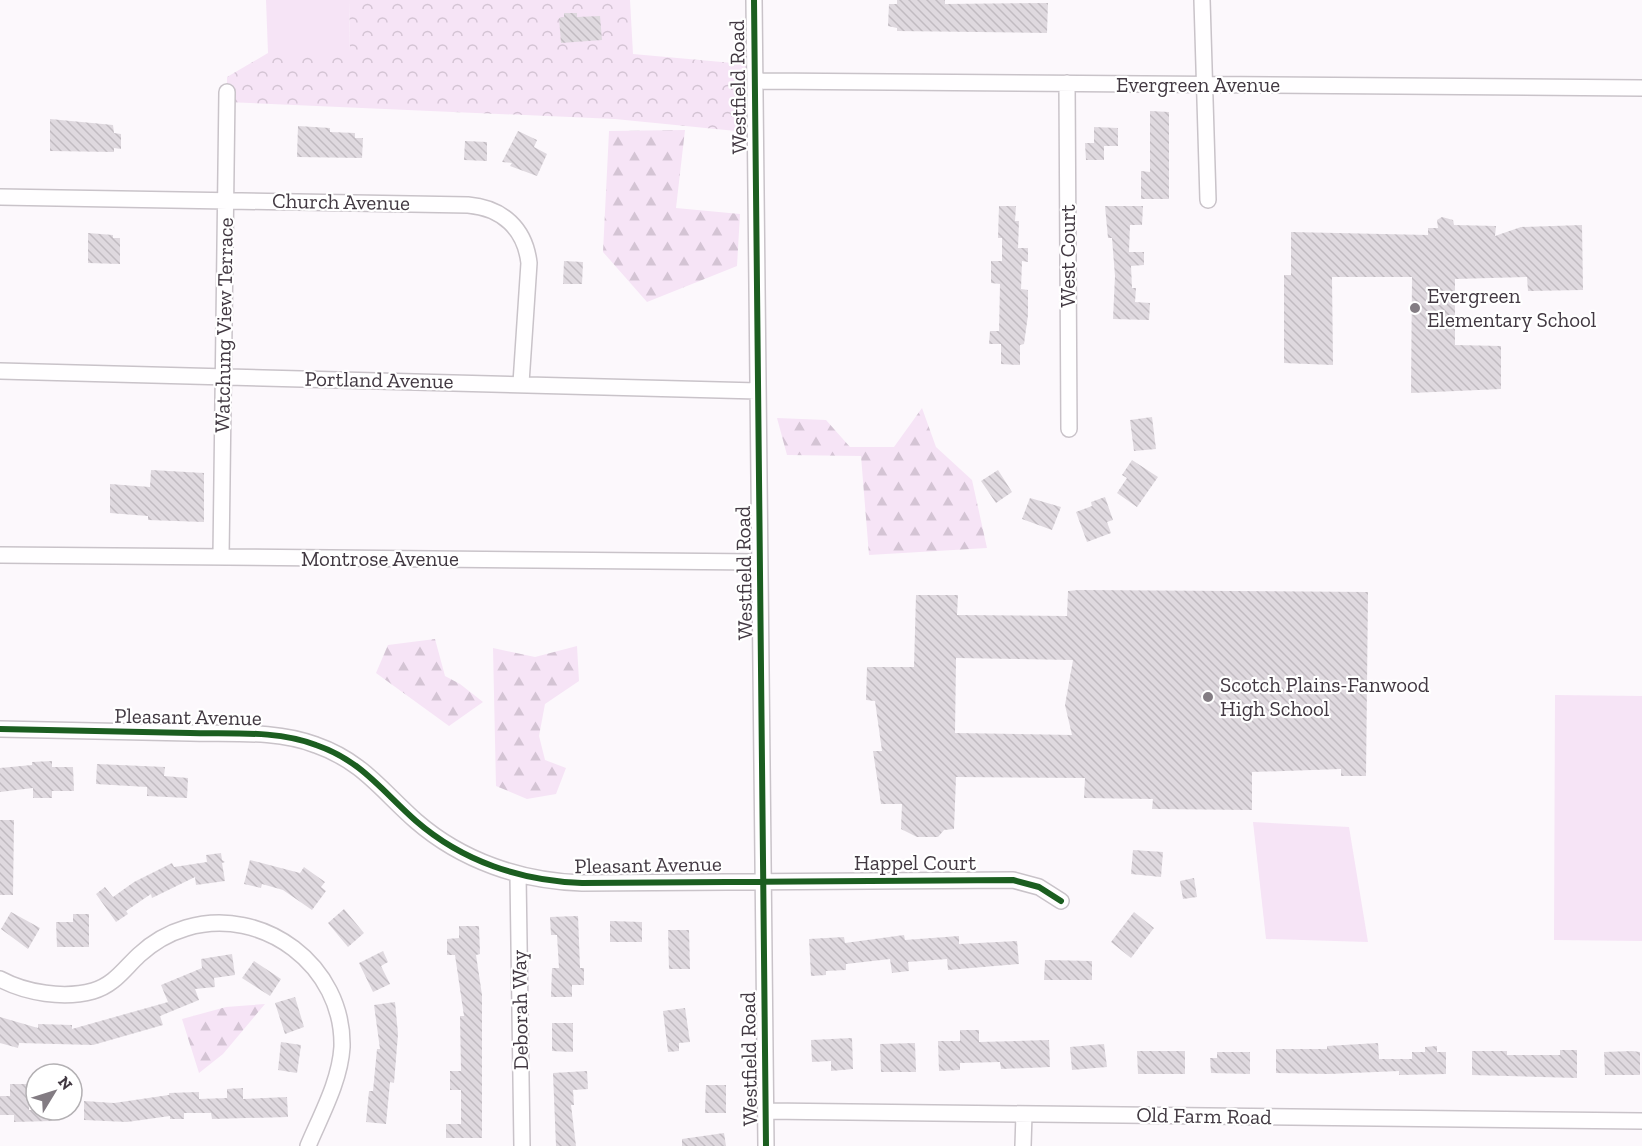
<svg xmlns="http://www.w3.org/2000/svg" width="1642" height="1146" font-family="'Zilla Slab',serif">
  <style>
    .forest { fill: url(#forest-firs) }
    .park { fill: url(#park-crowns) }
    .pitch { fill: #f6e4f6 }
    .building { fill: url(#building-back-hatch); fill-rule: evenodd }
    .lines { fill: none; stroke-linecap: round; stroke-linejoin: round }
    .minor-casing { stroke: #c9c3c9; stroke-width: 18 }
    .minor { stroke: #fffeff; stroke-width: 15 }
    .cycleway-casing { stroke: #fff; stroke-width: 10 }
    .cycleway { stroke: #1b5e20; stroke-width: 6 }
    .poi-dot { fill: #837c83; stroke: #fff; stroke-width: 2 }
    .labels { text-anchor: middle; stroke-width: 4.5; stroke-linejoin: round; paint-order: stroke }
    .street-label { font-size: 21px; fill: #423942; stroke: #fff }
    .poi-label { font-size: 21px; fill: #423942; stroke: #fff; text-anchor: start }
  </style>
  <defs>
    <pattern id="forest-firs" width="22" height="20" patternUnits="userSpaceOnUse" patternTransform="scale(1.5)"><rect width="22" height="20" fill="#f6e4f6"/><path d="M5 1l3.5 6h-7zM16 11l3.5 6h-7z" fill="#d4c4d4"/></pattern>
    <pattern id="park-crowns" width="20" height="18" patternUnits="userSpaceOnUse" patternTransform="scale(1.5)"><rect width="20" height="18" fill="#f6e4f6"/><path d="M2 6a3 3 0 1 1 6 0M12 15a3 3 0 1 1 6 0" fill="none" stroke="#d4c4d4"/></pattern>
    <pattern id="building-back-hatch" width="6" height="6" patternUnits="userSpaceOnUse" patternTransform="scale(1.5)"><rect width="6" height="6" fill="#dfd9df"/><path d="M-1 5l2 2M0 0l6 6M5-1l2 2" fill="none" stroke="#c1bbc1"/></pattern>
  </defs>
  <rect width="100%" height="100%" fill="#fcf8fc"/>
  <path class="forest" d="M685 130 676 208 740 214 737 266 647 302 603 252 609 131Z
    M922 408 936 447 972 480 987 548 869 555 861 456 787 455 777 418 826 420 850 447H894Z
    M435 639 445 676 460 684 483 702 449 726 376 673 388 645Z
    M577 646 579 681 545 704 539 736 545 760 566 768 556 794 527 799 496 786 493 648 535 657Z
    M265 1004 223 1054 199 1073 182 1019 226 1007Z"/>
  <path class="park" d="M349 0H630L633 54 755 65 756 133 615 119 227 102V77L268 53 350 52Z"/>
  <path class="pitch" d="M266 0H349L350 53H268Z
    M1555 695 1642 696V941L1554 940Z
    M1253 822 1349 827 1368 942 1266 939Z"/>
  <path class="building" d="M897 0H945V4L1048 3 1047 33 897 31V28L888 26 889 4H897Z
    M564 13H577V17L600 16 602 40 561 43 559 18 564 17Z
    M1150 111 1169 112V199H1141V171L1150 172Z
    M50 119 113 125 114 133 121 134V149L114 148V152L50 151Z
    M298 126 330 128V132L355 133V138H363L362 158 297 157Z
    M1094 127 1118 128V146H1104V160H1086L1085 143H1094Z
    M518 131 537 140 534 147 547 154 537 176 510 166 512 163 502 162Z
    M465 141 487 142V161L464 160Z
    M999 206H1016L1015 221H1019L1018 248H1028V262L1022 261 1021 289 1028 290V315L1024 344 1020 345V365L1001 364V344H989L990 331H999L1000 284 991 283V261H1002V238H998Z
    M1105 206H1143L1142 225H1130L1129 252H1144V265L1131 266 1132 288H1136L1135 302 1150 303 1149 320 1113 319 1115 276 1112 238H1108Z
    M1442 217 1453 220 1454 225 1496 226 1495 236 1521 227 1582 225 1583 290 1528 291 1527 277 1455 279V345L1501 346V389L1411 393 1412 277H1332L1333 365 1284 363V275H1291V232L1428 235V228H1438L1437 220Z
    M88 233 113 235V238H120V264L88 263Z
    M564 261 583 262 582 284H563Z
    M1152 417 1156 449 1134 451 1130 420Z
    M1132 460 1158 477 1137 507 1117 493 1127 478 1122 475Z
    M151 470 204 473V522L148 520V516L110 513V484L150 487Z
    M998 470 1012 492 996 503 981 481Z
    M1105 497 1113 520 1107 522 1111 533 1087 542 1076 512 1092 506 1091 502Z
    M1030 498 1061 507 1052 530 1022 519Z
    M1079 590 1368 592 1366 776H1341V769L1252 772V810L1152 809 1153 799 1084 798 1085 778 956 777 954 829 944 830 938 837H917L901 829 902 804H881L873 751H882L875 701 866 700 867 667H914L916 595H958L957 615 1067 616 1068 591ZM956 658 1073 660 1065 705 1072 735 955 733Z
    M52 761V767H73L74 791H52V798H33V788L0 792V768L32 765V762Z
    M97 764 165 767 164 776 188 778 187 798 147 796V787L96 784Z
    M0 820H14L13 895H0Z
    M1133 850 1163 852 1161 877 1131 874Z
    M221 853 222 860 225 862 222 863 225 881 196 885 195 877 152 898 151 894 126 911 128 914 116 922 96 894 105 887 113 897 134 882 172 863 174 867 207 862 206 855Z
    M250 860 300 873 304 867 325 882 321 887 326 891 312 910 283 890 262 884 261 888 244 884Z
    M1194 878 1197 897 1183 899 1180 881Z
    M344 909 364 933 348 947 328 923Z
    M11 912 40 928 28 949 1 929Z
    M1134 912 1154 928 1131 958 1111 942Z
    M73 914H89V947H57L56 922H73Z
    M578 916 580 968H584V985H572V997H551L552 968H559L557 935H551L550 917Z
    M610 921 642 922V942H610Z
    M459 926H479L480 954 476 955 482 995V1138H446V1124H461V1090H450V1071H461L460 1016H464L455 955H447V939L459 938Z
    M668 930H689L690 969H669Z
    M904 935 905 940 959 936V944L1017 941 1019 964 948 970 947 959 908 962 909 971 892 973 890 959 846 964V970L826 971V975L811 976 809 939 844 937 845 943Z
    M383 951 388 962 381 966 390 984 373 992 359 963Z
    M232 954 235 975 214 978 215 987 195 989 199 1000 160 1016 163 1025 93 1045 19 1043 18 1048 0 1043V1017L38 1028V1024L72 1025V1029L168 1002 161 985 202 968 201 959Z
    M1045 960 1092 961V980H1044Z
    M254 961 281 979 270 996 242 978Z
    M295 997 304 1027 285 1034 275 1003Z
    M395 1002 398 1034 394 1083 390 1082 386 1124 366 1122 369 1091H373L377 1049H380L374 1005Z
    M685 1008 690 1042 679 1043V1051L668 1052 663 1011Z
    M552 1023H573V1052L552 1051Z
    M960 1030H979V1042L1049 1040 1050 1067 1001 1069 1000 1062 960 1063V1070L939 1071 938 1041H960Z
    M852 1038 853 1069 831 1071V1061L812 1062 811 1040Z
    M281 1042 301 1045 297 1073 278 1070Z
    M915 1043 916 1072H881L880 1044Z
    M1378 1043 1379 1059H1412V1052H1425V1047L1437 1046V1052H1446V1074L1399 1075V1071L1329 1074 1276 1073V1049H1327V1046Z
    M1104 1044 1107 1067 1072 1070 1070 1047Z
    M1560 1050H1577V1078L1472 1075V1051H1507V1055H1560Z
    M1137 1051H1185V1074H1138Z
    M1632 1051 1640 1052V1075H1605L1604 1052Z
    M1217 1052H1250V1074L1211 1073 1210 1058H1217Z
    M587 1071 588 1089 573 1090 574 1105H571L576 1146H556L553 1073Z
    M10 1084H29V1110H52V1121L14 1122V1115H0V1096H10Z
    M706 1085H726V1113H705Z
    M243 1088V1099L287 1097 288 1117 212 1119 211 1113H184V1119H170V1116L127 1122 84 1120V1101L114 1103 169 1095V1093L199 1092V1099L227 1098V1089Z
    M724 1133 726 1146H682V1139Z"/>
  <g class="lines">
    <g class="minor-casing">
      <path id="minor" d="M754 0 766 1146
        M1202 0 1208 200
        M755 81 1642 88
        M1067 83 1069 429
        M0 197 468 205C503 208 525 229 529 263L521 383
        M0 371 758 391
        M0 555 760 562
        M221 557 227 92
        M0 729C63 730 127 732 190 733 232 734 277 730 316 745 362 761 381 790 416 821 462 861 521 881 582 883L1013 880 1039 887 1061 901
        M518 875 522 1146
        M0 979C26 993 64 999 93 991 114 985 124 969 139 955 152 943 169 933 186 928 263 905 344 966 342 1047 340 1081 321 1115 308 1146
        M766 1111 1642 1121
        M1023 1146 1024 1114"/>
    </g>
    <use href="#minor" class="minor"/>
    <g class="cycleway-casing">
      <path id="cycleway" d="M754 0 766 1146
        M0 729C63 730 127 732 190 733 232 734 277 730 316 745 362 761 381 790 416 821 462 861 521 881 582 883L1013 880 1039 887 1061 901"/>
    </g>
    <use href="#cycleway" class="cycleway"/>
  </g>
  <g class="poi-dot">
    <circle cx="1415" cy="308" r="6"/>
    <circle cx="1208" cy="697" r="6"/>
  </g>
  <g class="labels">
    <g class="street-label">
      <text x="1198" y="92">Evergreen Avenue</text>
      <text transform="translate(738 87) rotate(-91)" y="7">Westfield Road</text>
      <text transform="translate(341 202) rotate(1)" y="7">Church Avenue</text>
      <text transform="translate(1068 256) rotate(-90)" y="7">West Court</text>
      <text transform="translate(224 325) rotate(-89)" y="7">Watchung View Terrace</text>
      <text transform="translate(379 380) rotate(1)" y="7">Portland Avenue</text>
      <text x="380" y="566">Montrose Avenue</text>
      <text transform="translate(744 573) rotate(-91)" y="7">Westfield Road</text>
      <text transform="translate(188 717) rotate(1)" y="7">Pleasant Avenue</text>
      <text x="915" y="870">Happel Court</text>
      <text transform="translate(648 865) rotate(-1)" y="7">Pleasant Avenue</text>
      <text transform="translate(520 1010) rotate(-91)" y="7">Deborah Way</text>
      <text transform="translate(749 1059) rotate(-91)" y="7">Westfield Road</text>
      <text transform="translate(1204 1116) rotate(1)" y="7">Old Farm Road</text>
    </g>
    <g class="poi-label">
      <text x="1427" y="303">Evergreen<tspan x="1427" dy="24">Elementary School</tspan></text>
      <text x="1220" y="692">Scotch Plains-Fanwood<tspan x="1220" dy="24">High School</tspan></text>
    </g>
  </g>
  <g transform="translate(54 1092) rotate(52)"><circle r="28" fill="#ffffff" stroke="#b3b0b3" stroke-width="1.5"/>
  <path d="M0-4.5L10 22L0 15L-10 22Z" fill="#837c83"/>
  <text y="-9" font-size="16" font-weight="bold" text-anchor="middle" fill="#423942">N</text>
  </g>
</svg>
